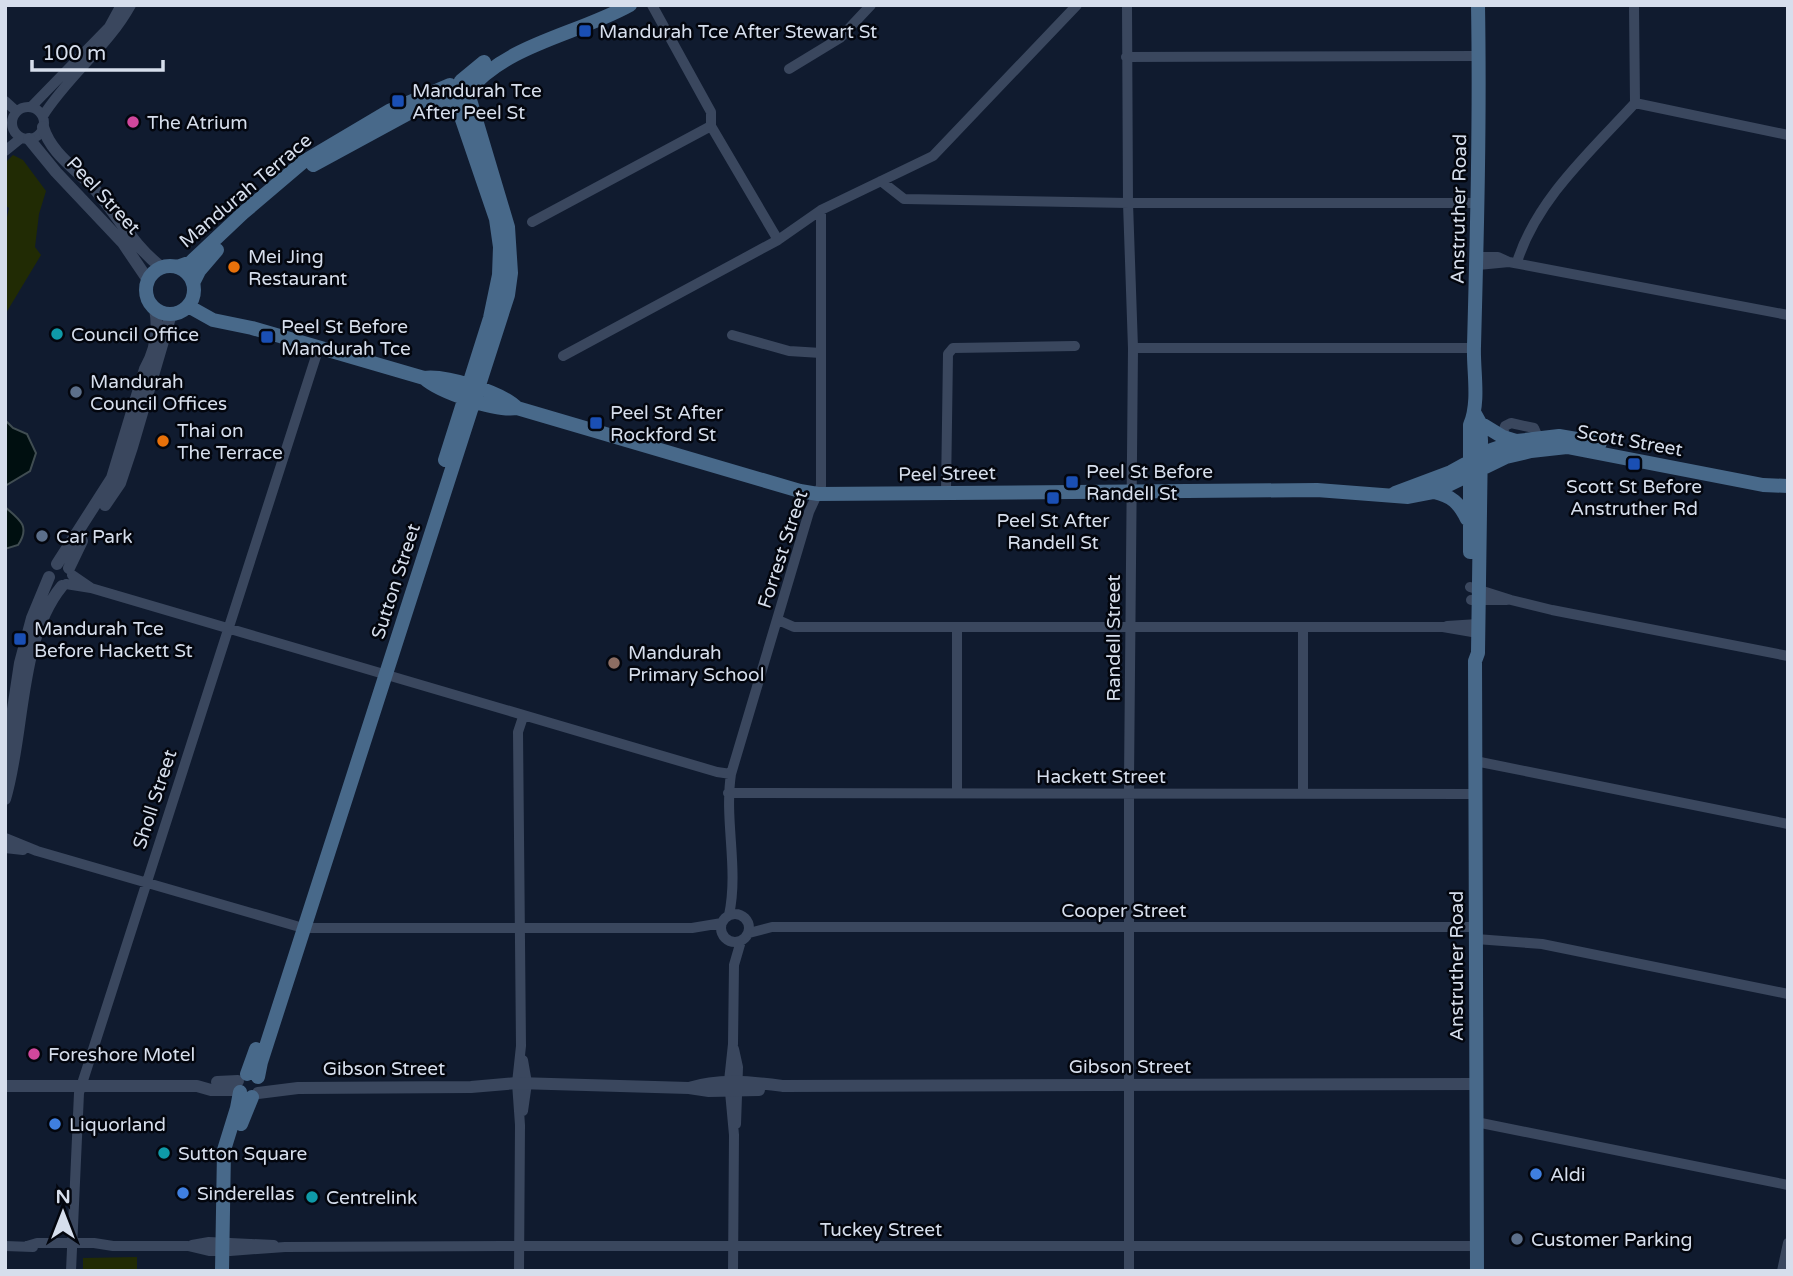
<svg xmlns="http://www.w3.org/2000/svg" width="1793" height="1276" font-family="'Varela Round',sans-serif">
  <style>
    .green { fill: #212b04 }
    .water { fill: #000f10; stroke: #404d52; stroke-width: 2 }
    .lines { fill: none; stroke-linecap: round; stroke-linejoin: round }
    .minor { stroke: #3a475e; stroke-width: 10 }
    .tertiary { stroke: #3a475e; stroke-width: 12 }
    .secondary { stroke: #48698a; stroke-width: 14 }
    .transit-dot { fill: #1a4fb4; stroke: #03060e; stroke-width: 2.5 }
    .hotel-dot { fill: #d1479c; stroke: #03060e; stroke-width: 2.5 }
    .food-dot { fill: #e8710a; stroke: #03060e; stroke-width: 2.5 }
    .culture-dot { fill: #0f9aa8; stroke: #03060e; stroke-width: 2.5 }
    .service-dot { fill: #5c6f8a; stroke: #03060e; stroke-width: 2.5 }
    .education-dot { fill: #8d6e63; stroke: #03060e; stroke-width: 2.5 }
    .shop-dot { fill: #3f7fe0; stroke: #03060e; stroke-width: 2.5 }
    .labels { text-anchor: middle; stroke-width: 5; stroke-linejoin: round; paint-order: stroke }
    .poi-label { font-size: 19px; fill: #d6deec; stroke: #03060e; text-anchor: start }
    .street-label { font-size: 19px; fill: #d6deec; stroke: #03060e }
  </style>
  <rect width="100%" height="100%" fill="#101b2f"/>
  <path class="green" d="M13 155 23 160 46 191 39 214 35 247 41 255 6 313 5 226 9 208 5 205V163Z
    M137 1257V1271H83V1258Z"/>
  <path class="water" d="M5 420 13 428 27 434 36 453 30 471 5 486Z
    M5 507C19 519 31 526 18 545L5 549Z"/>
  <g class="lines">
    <path class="minor" d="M652 5 711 112V126L778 240
      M1127 5 1128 203 1133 348 1129 779V1271
      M1126 57 1479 56
      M789 69 840 38 871 5
      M5 101 16 111
      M1635 103 1788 135
      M12 123a16 16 0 1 1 32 0a16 16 0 1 1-32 0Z
      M31 107 109 27 121 5
      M43 116C68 76 108 47 131 5
      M5 151 21 138
      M881 181 904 199 1128 203H1478
      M532 222 711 126
      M1478 257H1498L1509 262 1788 315
      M1517 262C1537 199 1590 152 1635 103L1634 5
      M1478 265 1509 262
      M732 335 789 351 821 353
      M1133 348H1474
      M563 356 778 240 821 210 933 156 1077 5
      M1503 433 1505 426 1511 423 1534 428 1538 437
      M946 491 948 354 953 348 1075 346
      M72 575 91 588
      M66 584 91 588 717 772 731 774
      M1470 587 1511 600 1552 610 1788 656
      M1471 600H1507
      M778 620 794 627H1443L1478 633
      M1447 626 1478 624
      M1303 627V794
      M957 628V793
      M1475 761 1788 824
      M728 793 1475 794
      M5 838 37 851 303 928H692L722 923
      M5 848 23 850
      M721 928a14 14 0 1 1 28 0a14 14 0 1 1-28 0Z
      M729 915C739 868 724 821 731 774L809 512 821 486V210
      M749 933 772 927H1475
      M1476 939 1542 944 1788 994
      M734 1049 738 1067 736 1124
      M523 1111 527 1083 523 1060
      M1476 1122 1788 1185
      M192 1245 209 1242 274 1245
      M5 1246 33 1247
      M27 1246 37 1243H94L113 1246H188L209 1251H230L285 1247 504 1246H1477
      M71 1271 79 1093 319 347
      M519 1271 520 1125 517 1083 521 1046 518 732 523 717
      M733 1271 734 1135 729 1081 733 1044 734 965 741 941
      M1782 1271 1788 1243"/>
    <path class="tertiary" d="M43 127C52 156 80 171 98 193 120 219 134 246 161 267
      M29 139 56 172 123 243 148 280
      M105 505 120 483 132 447 171 314
      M57 564 112 478 145 369C156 350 159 330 155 309
      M69 568 82 541
      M5 762 20 663 32 618 49 577
      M5 799C25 732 18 640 62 586
      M217 1082 238 1081
      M5 1086H197L211 1090H238
      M689 1088C720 1078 751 1082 783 1086L1476 1084
      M258 1093 298 1088 471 1087 517 1083 689 1088 709 1091 759 1090"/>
    <path class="secondary" d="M461 81 484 62
      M468 91C509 43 576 35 630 5
      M313 165 429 102 454 99
      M146 290a24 24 0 1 1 48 0a24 24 0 1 1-48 0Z
      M177 267 191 262 243 213 303 162 389 111 450 85
      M193 283 199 271 217 250
      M188 306 213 320 252 328 424 378C445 375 502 392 517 408
      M424 378C439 392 497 412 517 408L800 491 818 494 1317 490 1408 497 1434 492 1506 457 1531 451 1567 447 1763 485 1788 486
      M1475 414 1480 423 1481 441 1478 653 1475 661 1477 1271
      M1480 423 1503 437 1516 441
      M445 460 490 318 499 275 500 247 496 219 455 99
      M1434 492C1452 496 1459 503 1467 519
      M1395 493 1451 472 1491 450 1517 441 1559 436 1600 443
      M1470 552V425C1480 401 1473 371 1474 346 1477 232 1480 119 1478 5
      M247 1074 256 1049
      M258 1077 261 1062 508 295 511 273 508 227 468 93
      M241 1124 252 1097
      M222 1271 224 1150 237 1108 240 1092"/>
  </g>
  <g class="transit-dot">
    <rect x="578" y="24" width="14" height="14" rx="3.5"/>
    <rect x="391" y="94" width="14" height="14" rx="3.5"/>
    <rect x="260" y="330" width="14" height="14" rx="3.5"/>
    <rect x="589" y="416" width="14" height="14" rx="3.5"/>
    <rect x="1627" y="457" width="14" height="14" rx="3.5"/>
    <rect x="1065" y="475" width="14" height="14" rx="3.5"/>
    <rect x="1046" y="491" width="14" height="14" rx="3.5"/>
    <rect x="13" y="632" width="14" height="14" rx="3.5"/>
  </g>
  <g class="hotel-dot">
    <circle cx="133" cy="122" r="7"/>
    <circle cx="34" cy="1054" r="7"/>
  </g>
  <g class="food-dot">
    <circle cx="234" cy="267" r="7"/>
    <circle cx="163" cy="441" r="7"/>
  </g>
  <g class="culture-dot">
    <circle cx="57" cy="334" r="7"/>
    <circle cx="164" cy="1153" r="7"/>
    <circle cx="312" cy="1197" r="7"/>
  </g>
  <g class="service-dot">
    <circle cx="76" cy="392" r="7"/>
    <circle cx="42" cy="536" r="7"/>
    <circle cx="1517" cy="1239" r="7"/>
  </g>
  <circle class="education-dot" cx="614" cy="663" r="7"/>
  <g class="shop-dot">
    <circle cx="55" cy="1124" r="7"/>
    <circle cx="1536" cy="1174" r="7"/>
    <circle cx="183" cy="1193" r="7"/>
  </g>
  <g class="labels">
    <g class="poi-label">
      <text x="599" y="38">Mandurah Tce After Stewart St</text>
      <text x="412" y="97">Mandurah Tce<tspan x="412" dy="22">After Peel St</tspan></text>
      <text x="147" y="129">The Atrium</text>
      <text x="248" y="263">Mei Jing<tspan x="248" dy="22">Restaurant</tspan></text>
      <text x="281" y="333">Peel St Before<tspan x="281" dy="22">Mandurah Tce</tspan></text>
      <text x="71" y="341">Council Office</text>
      <text x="90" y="388">Mandurah<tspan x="90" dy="22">Council Offices</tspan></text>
      <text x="610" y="419">Peel St After<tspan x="610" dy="22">Rockford St</tspan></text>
      <text x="177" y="437">Thai on<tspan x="177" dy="22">The Terrace</tspan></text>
      <text x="1086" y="478">Peel St Before<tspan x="1086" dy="22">Randell St</tspan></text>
      <text x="1634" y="493" text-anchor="middle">Scott St Before<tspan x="1634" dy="22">Anstruther Rd</tspan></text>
      <text x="1053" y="527" text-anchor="middle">Peel St After<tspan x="1053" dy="22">Randell St</tspan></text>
      <text x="56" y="543">Car Park</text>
      <text x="34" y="635">Mandurah Tce<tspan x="34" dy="22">Before Hackett St</tspan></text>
      <text x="628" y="659">Mandurah<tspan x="628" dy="22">Primary School</tspan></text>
      <text x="48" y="1061">Foreshore Motel</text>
      <text x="69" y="1131">Liquorland</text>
      <text x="178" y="1160">Sutton Square</text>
      <text x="1550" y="1181">Aldi</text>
      <text x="197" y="1200">Sinderellas</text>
      <text x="326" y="1204">Centrelink</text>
      <text x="1531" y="1246">Customer Parking</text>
    </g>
    <g class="street-label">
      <text transform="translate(245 190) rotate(-40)" y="7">Mandurah Terrace</text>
      <text transform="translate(104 195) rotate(47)" y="7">Peel Street</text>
      <text transform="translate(1458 209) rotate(-89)" y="7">Anstruther Road</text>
      <text transform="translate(1630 440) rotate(10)" y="7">Scott Street</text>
      <text transform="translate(947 473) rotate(-1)" y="7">Peel Street</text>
      <text transform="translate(782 549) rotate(-72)" y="7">Forrest Street</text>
      <text transform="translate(395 581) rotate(-72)" y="7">Sutton Street</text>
      <text transform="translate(1113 638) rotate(-90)" y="7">Randell Street</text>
      <text x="1101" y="783">Hackett Street</text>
      <text transform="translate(154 799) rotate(-72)" y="7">Sholl Street</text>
      <text x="1124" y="917">Cooper Street</text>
      <text transform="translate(1456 966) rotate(-90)" y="7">Anstruther Road</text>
      <text x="1130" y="1073">Gibson Street</text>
      <text x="384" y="1075">Gibson Street</text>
      <text x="881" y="1236">Tuckey Street</text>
    </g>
  </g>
  <rect width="1793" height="1276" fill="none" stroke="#d6deec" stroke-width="14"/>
  <g transform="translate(63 1213)" stroke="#03060e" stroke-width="5" paint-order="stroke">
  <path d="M0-5L12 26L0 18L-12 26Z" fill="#d6deec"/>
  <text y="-10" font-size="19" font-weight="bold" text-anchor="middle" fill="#d6deec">N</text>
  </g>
  <path d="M32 60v10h131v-10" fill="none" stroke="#d6deec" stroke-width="3.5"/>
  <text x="42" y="60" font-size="21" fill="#d6deec" stroke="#03060e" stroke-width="5" paint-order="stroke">100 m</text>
</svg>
